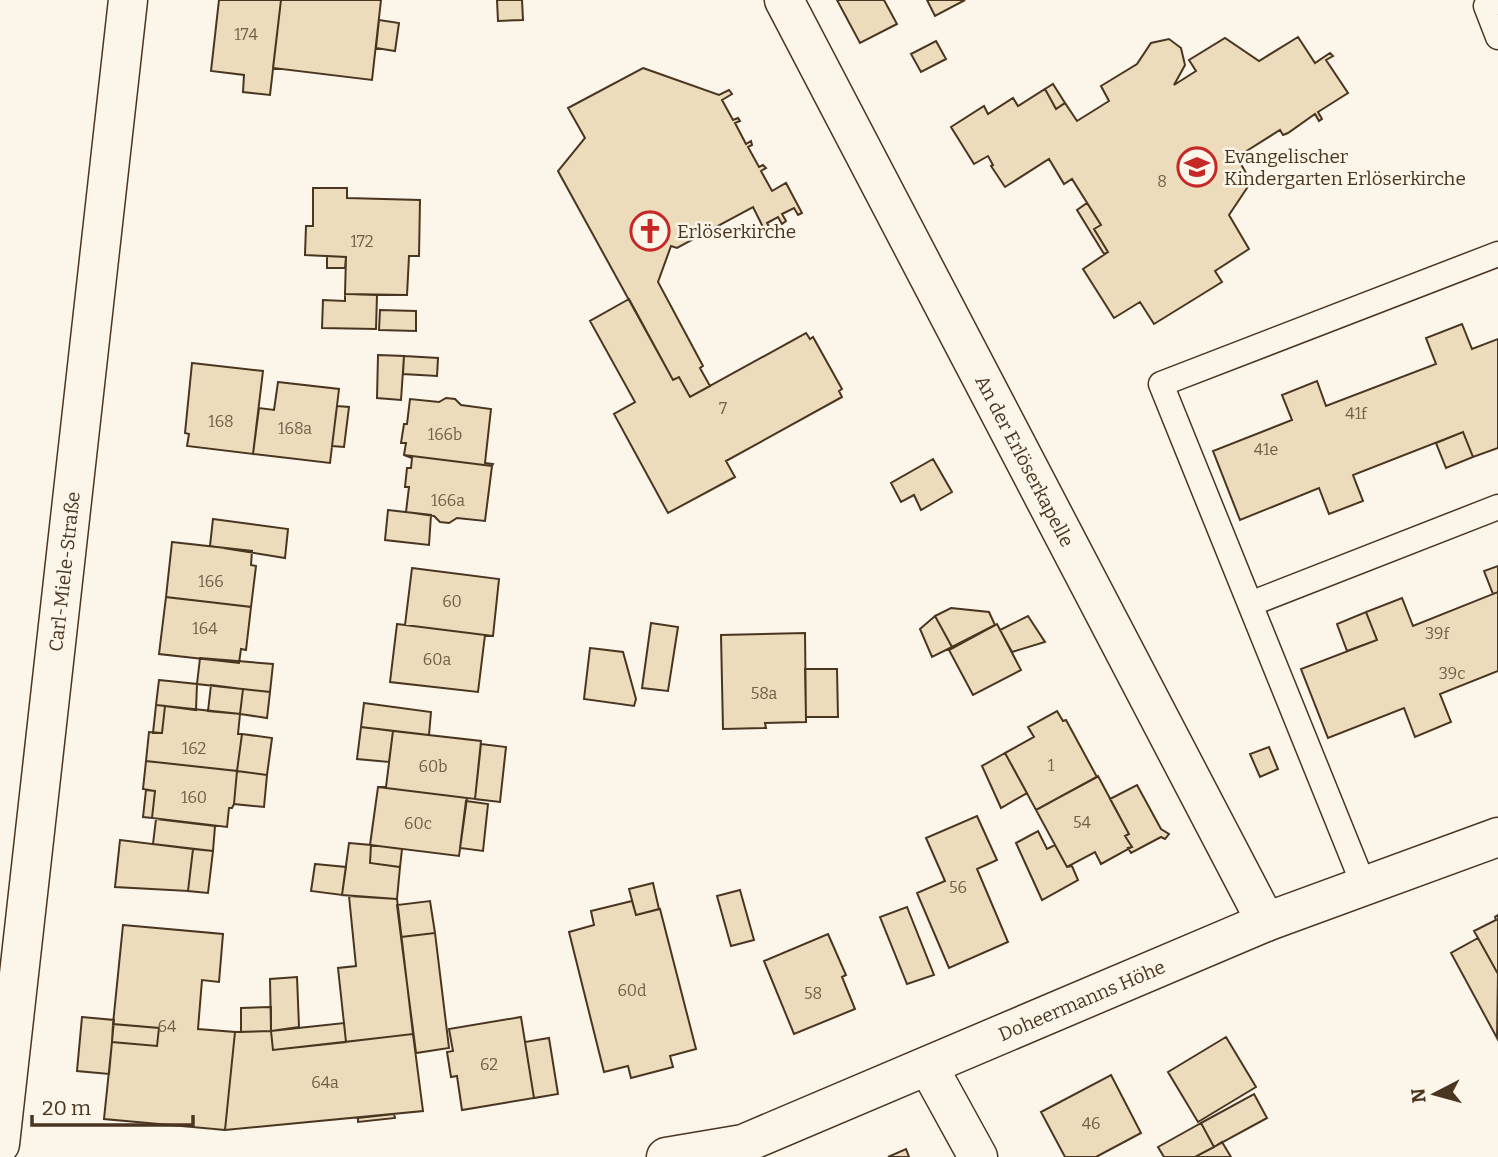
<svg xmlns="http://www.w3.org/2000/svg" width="1498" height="1157" font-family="Bitter,serif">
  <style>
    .building { fill: #ecdcbc; stroke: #4a3520; stroke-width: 2 }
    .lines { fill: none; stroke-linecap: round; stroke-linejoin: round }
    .service-casing { stroke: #4a3520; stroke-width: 27 }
    .minor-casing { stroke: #4a3520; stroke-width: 41 }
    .tertiary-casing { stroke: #4a3520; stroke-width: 41 }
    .service { stroke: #fbf6e9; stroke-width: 24 }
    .minor { stroke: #fbf6e9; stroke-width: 38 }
    .tertiary { stroke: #fbf6e9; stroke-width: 38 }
    .labels { text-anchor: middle; stroke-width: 5; stroke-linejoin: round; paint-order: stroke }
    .number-label { font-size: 16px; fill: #725f47 }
    .poi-label { font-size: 19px; fill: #4a3520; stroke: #fbf6e9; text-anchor: start }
    .street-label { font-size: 19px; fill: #4a3520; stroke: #fbf6e9 }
  </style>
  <rect width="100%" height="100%" fill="#fbf6e9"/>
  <path class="building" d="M219 0H281L270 95 243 92 244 75 211 71Z
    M281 0H381L372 80 273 68Z
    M497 0H522L523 20 498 21Z
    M837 0H884L897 24 860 43Z
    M927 0H965L935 16Z
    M379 20 399 23 395 51 376 48Z
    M1298 37 1315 63 1330 53 1333 56 1326 60 1348 93 1318 112 1322 119 1319 121 1315 114 1288 133 1283 135 1280 130 1237 157 1251 182 1229 215 1249 249 1215 271 1222 282 1154 324 1140 302 1114 318 1083 269 1108 252 1094 229 1101 225 1072 179 1064 184 1049 159 1005 187 991 166 993 165 988 156 974 164 951 127 984 106 988 114 1013 98 1018 106 1045 89 1056 109 1065 103 1077 121 1109 101 1101 86 1137 64 1151 43 1169 39 1181 48 1185 65 1174 85 1196 71 1189 60 1225 38 1259 61Z
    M936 41 946 59 921 72 911 54Z
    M643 68 719 95 729 90 732 94 722 100 733 120 738 118 740 121 735 123 746 144 751 141 752 145 748 147 759 167 763 165 766 168 761 171 772 191 786 183 802 213 798 215 794 208 782 214 786 221 782 224 778 217 767 223 771 230 766 233 753 207 677 248 671 246 658 282 703 366 700 368 710 386 690 397 679 377 673 380 558 171 585 138 568 108Z
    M1053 84 1065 103 1056 109 1045 89Z
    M313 188H347V198L420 200 419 256H409L407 295 345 294 346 257 305 255 306 226H313Z
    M1087 203 1101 225 1094 229 1108 252 1104 254 1077 210Z
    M327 256 346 257 345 268H327Z
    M345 294 377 295 376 329 322 328 323 300 345 301Z
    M629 299 673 380 679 377 690 397 806 333 810 339 813 337 842 389 839 391 842 397 726 461 735 477 668 513 614 414 635 402 590 321Z
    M380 310 416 311V331L379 330Z
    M1462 324 1472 349 1498 339V448L1473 457 1463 432 1353 475 1363 501 1329 514 1319 488 1240 520 1213 451 1292 420 1282 395 1317 381 1326 406 1436 364 1426 338Z
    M378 355 404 356 401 400 377 398Z
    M404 356 438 358 437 376 403 374Z
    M192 363 263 371 253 454 187 446 189 434 185 433Z
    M278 382 339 389 330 463 253 454 259 408 274 410Z
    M446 398 455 399 461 405 491 409 485 463 493 464 492 466 404 455 406 443H401L404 424H407L410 399 439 402Z
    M337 406 349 407 344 447 332 446Z
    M1463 432 1473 457 1446 468 1436 443Z
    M404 455 492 466 485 521 457 518 449 523 440 522 434 516 406 512 409 487H405L407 468H411L412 458Z
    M933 459 952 492 921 510 914 495 901 502 891 483Z
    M388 510 431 515 429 545 385 540Z
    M213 519 288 529 285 558 210 546Z
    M172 542 252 551 251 565 256 566 251 607 166 597Z
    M1498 566V592L1493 594 1484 571Z
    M412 568 499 579 493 636 397 624 405 625Z
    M1498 592V671L1440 694 1451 722 1415 737 1404 708 1328 738 1301 669 1377 640 1366 612 1402 598 1413 626Z
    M166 597 251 607 246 650 241 649 239 663 159 654Z
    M951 608 989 612 995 625 952 647 935 616Z
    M1366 612 1377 640 1347 651 1337 624Z
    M935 616 952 647 932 657 920 629Z
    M1028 616 1045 642 1012 652 1000 630Z
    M651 623 678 627 668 691 642 688Z
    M397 624 493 636 485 635 478 692 390 682Z
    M997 624 1021 670 973 695 949 650Z
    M805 633 806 722 765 723 766 728 723 729 721 635Z
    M590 648 623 652 636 699 634 706 584 699Z
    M200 658 273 664 270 692 197 684Z
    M805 669H837L838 717H806Z
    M159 680 197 684 196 710 156 705Z
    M211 685 243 689 240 714 208 711Z
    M243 689 270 692 267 718 240 714Z
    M364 703 431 712 429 735 361 727Z
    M156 705 165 706 162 733H153Z
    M165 706 240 714 238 734H242L237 771 146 761 149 732 162 733Z
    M1057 711 1063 721 1066 720 1097 777 1036 810 1005 753 1034 737 1028 727Z
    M361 727 393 731 389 762 357 759Z
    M393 731 481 741 475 799 378 787H386Z
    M242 734 272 738 267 775 237 771Z
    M481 744 506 747 500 802 475 799Z
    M1269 747 1278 769 1260 777 1250 754Z
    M1005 753 1027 793 1001 808 982 766Z
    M146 761 237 771 234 804 232 808H229L227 827 152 818 155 791 143 789Z
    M237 771 267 775 264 807 234 804Z
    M1098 776 1129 834 1125 836 1132 847 1101 864 1095 852 1067 867 1036 810Z
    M1137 785 1161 829 1169 834 1165 839 1161 837 1131 853 1128 848 1132 847 1125 836 1129 834 1110 799Z
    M378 787 467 798 459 856 370 845Z
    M146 790 155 791 152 818 143 817Z
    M466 801 488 804 483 851 460 848Z
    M977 816 997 860 977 869 1008 942 949 968 917 893 945 881 926 838Z
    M156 819 215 826 213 851 153 844Z
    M1038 831 1047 849 1055 845 1067 867 1072 866 1078 880 1042 900 1016 843Z
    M120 840 193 849 188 891 115 887Z
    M349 843 371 845 370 863 400 867 397 899 342 895Z
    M371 845 402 849 400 867 370 863Z
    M193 849 213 851 208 893 188 891Z
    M315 864 346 867 342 895 311 891Z
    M653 883 659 909 636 915 629 889Z
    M740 890 754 940 731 946 717 896Z
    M349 896 397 899 413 1034 346 1042 338 968 356 966Z
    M430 901 435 933 401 937 397 905Z
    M632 901 636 915 660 909 696 1049 670 1056 673 1067 631 1078 628 1066 604 1072 569 932 594 925 591 911Z
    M907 907 934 975 907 984 880 917Z
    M1498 915V974L1474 931 1496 920 1495 917Z
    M123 925 223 934 219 982 202 980 198 1029 235 1032 225 1130 104 1119 112 1042 157 1046 159 1028 113 1024Z
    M435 933 449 1048 416 1053 401 937Z
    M828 934 846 975 842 977 855 1009 794 1034 764 961Z
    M1478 938 1498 974 1497 1038 1451 953Z
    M297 977 299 1027 271 1031 270 979Z
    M271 1007V1031L241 1032V1008Z
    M82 1017 114 1020 109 1074 77 1071Z
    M521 1017 534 1098 462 1110 457 1076 451 1077 447 1052 453 1051 449 1029Z
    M344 1023 346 1042 273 1050 271 1031Z
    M113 1024 159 1028 157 1046 112 1042Z
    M271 1031 273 1050 413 1034 423 1111 225 1130 235 1032Z
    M1226 1037 1256 1087 1198 1122 1168 1072Z
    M549 1038 558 1094 534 1098 525 1042Z
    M1111 1075 1141 1133 1096 1157H1065L1041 1112Z
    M1254 1094 1267 1118 1214 1147 1201 1123Z
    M394 1114 395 1118 358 1122V1118Z
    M1201 1123 1214 1147 1195 1157H1164L1158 1147Z
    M1222 1142 1231 1157H1195L1214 1147Z
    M906 1149 909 1157H888Z"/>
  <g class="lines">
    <g class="service-casing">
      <path id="service" d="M1498 1 1486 6 1498 37
        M1250 604 1498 507
        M1364 886 1161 384 1498 254"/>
    </g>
    <g class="minor-casing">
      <g id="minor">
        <path id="s1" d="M784 0 1266 922"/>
        <path d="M928 1066 978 1157"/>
        <path id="s2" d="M666 1157 743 1144 1266 922 1498 837"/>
      </g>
    </g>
    <g class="tertiary-casing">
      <g id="tertiary">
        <path id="s3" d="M0 1144 128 0"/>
      </g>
    </g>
    <use href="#service" class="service"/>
    <use href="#minor" class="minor"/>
    <use href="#tertiary" class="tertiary"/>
  </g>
  <defs>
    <g id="school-ring" transform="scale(2.0125)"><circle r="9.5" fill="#fbf6e9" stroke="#c62828" stroke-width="1.5"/><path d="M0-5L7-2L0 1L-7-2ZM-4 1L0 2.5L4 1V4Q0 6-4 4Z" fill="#c62828"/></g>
    <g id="church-ring" transform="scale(2.0125)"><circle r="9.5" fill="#fbf6e9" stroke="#c62828" stroke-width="1.5"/><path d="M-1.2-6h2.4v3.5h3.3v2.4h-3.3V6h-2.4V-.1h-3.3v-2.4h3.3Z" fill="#c62828"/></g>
  </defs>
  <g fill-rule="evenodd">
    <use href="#school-ring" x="1197" y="167"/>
    <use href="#church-ring" x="650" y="231"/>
  </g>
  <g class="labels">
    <g class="number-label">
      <text x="246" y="40">174</text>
      <text x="1162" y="187">8</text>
      <text x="362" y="247">172</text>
      <text x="723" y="414">7</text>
      <text x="1356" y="419">41f</text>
      <text x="221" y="427">168</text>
      <text x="295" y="434">168a</text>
      <text x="445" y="440">166b</text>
      <text x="1266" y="455">41e</text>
      <text x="448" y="506">166a</text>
      <text x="211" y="587">166</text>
      <text x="452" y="607">60</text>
      <text x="205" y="634">164</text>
      <text x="1437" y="639">39f</text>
      <text x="437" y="665">60a</text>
      <text x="1452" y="679">39c</text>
      <text x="764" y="699">58a</text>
      <text x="194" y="754">162</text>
      <text x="1051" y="771">1</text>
      <text x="433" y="772">60b</text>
      <text x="194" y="803">160</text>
      <text x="1082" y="828">54</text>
      <text x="418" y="829">60c</text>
      <text x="958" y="893">56</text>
      <text x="632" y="996">60d</text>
      <text x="813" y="999">58</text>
      <text x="167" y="1032">64</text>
      <text x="489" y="1070">62</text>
      <text x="325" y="1088">64a</text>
      <text x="1091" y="1129">46</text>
    </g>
    <g class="poi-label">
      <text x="1224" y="163">Evangelischer<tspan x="1224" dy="22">Kindergarten Erlöserkirche</tspan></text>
      <text x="677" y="238">Erlöserkirche</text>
    </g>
    <g class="street-label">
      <text dy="7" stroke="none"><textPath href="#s1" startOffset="520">An der Erlöserkapelle</textPath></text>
      <text dy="7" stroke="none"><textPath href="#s3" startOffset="576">Carl-Miele-Straße</textPath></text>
      <text dy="7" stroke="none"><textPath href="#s2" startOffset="446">Doheermanns Höhe</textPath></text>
    </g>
  </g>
  <g transform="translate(1435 1094) rotate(264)" stroke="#fbf6e9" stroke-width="5" paint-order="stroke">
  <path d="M0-5L12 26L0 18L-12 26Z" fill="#4a3520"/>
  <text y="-10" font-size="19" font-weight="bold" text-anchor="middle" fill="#4a3520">N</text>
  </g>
  <path d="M32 1115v10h161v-10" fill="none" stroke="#4a3520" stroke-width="3.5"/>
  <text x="42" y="1115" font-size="21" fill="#4a3520" stroke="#fbf6e9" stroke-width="5" paint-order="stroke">20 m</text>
</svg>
